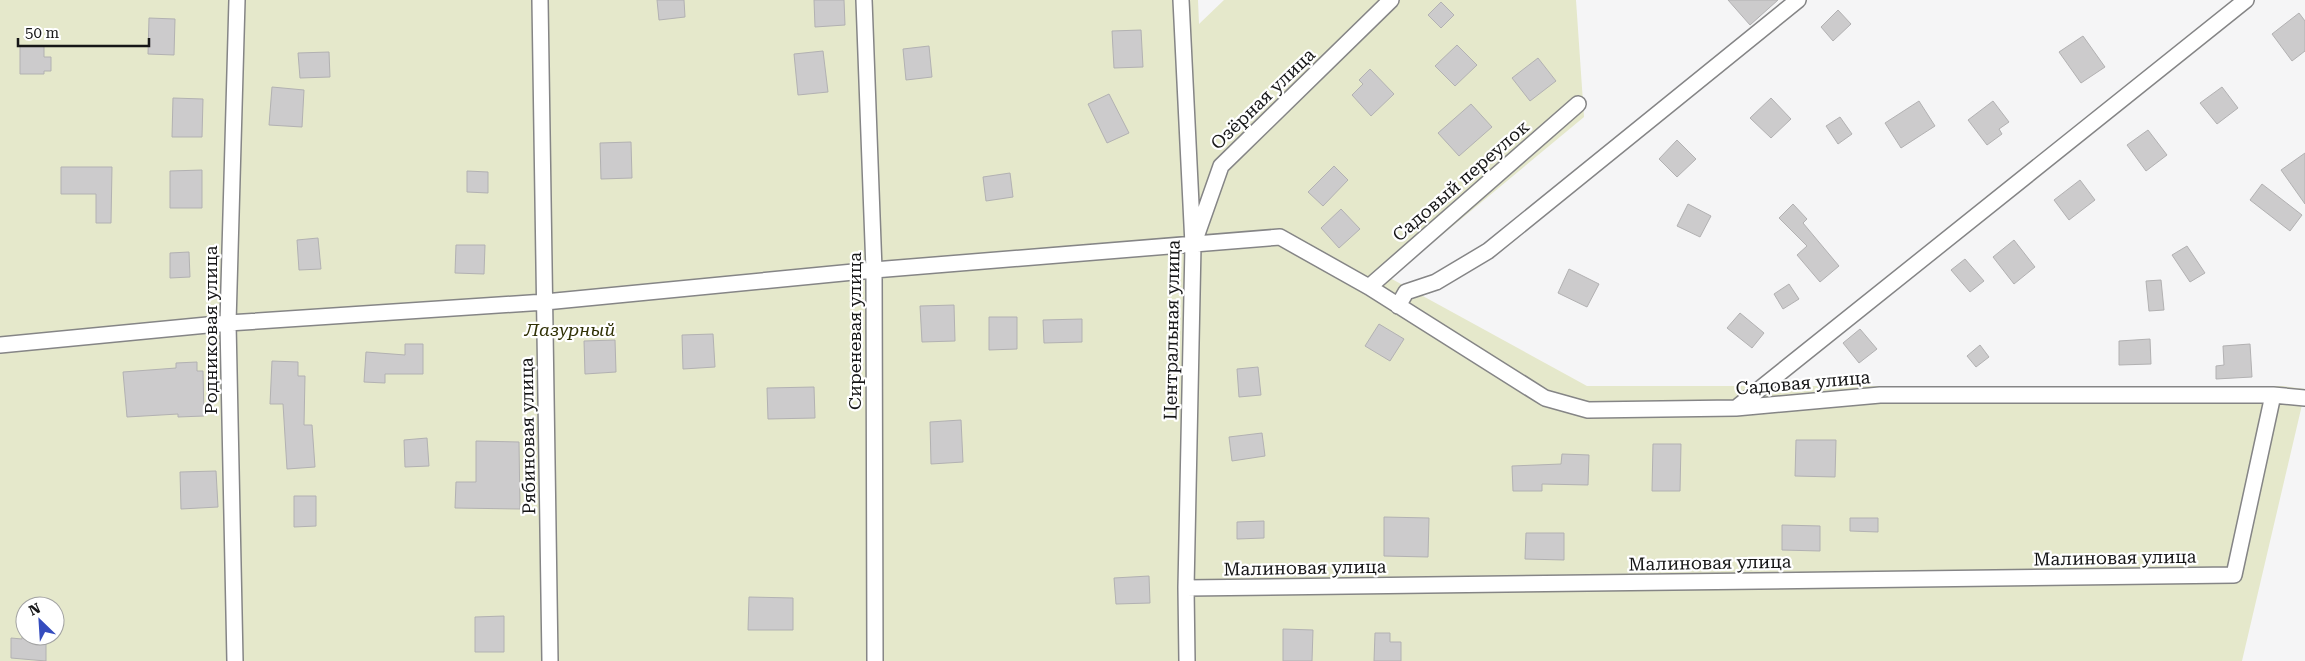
<svg xmlns="http://www.w3.org/2000/svg" width="2305" height="661" font-family="'Roboto Serif',serif">
  <style>
    .green { fill: #e5e8cb; fill-rule: evenodd }
    .building { fill: #cccbcc; stroke: #b2b1b2 }
    .lines { fill: none; stroke-linecap: round; stroke-linejoin: round }
    .street-casing { stroke: #858586; stroke-width: 18 }
    .street { stroke: #fff; stroke-width: 15 }
    .labels { text-anchor: middle; stroke-width: 4.5; stroke-linejoin: round; paint-order: stroke }
    .street-label { font-size: 18px; fill: #161617; stroke: #fff }
    .park-label { font-size: 18px; font-style: italic; fill: #303105; stroke: #fff }
  </style>
  <rect width="100%" height="100%" fill="#f5f5f6"/>
  <path class="green" d="M0 0H1198L1199 24 1224 0H1576L1584 117 1390 278 1587 386H2283L2305 389V392L2242 661H0ZM25 606H55V636H25Z"/>
  <path class="building" d="M657 0H684L685 17 659 20Z
    M814 0H844L845 25 815 27Z
    M1728 0H1778L1750 25Z
    M1441 2 1454 15 1441 28 1428 15Z
    M1838 10 1851 24 1833 41 1821 27Z
    M2299 13 2305 21V51L2292 61 2272 34Z
    M149 18 175 19 174 55 148 54Z
    M1141 30 1143 67 1114 68 1112 31Z
    M2083 36 2105 67 2081 83 2059 52Z
    M1457 45 1477 65 1455 86 1435 66Z
    M20 46H44V57H51V71H44V74H20Z
    M929 46 932 77 906 80 903 49Z
    M823 51 828 92 798 95 794 54Z
    M329 52 330 77 300 78 298 53Z
    M1538 58 1556 81 1530 101 1512 78Z
    M1370 69 1394 94 1371 116 1352 95 1363 84 1359 80Z
    M272 87 304 90 302 127 269 125Z
    M2222 87 2238 108 2217 124 2200 103Z
    M1109 94 1129 133 1107 143 1088 104Z
    M173 98 203 99 202 137H172Z
    M1771 98 1791 119 1771 138 1750 118Z
    M1919 101 1935 126 1901 148 1885 123Z
    M1993 101 2009 122 1999 129 2002 134 1987 145 1968 120Z
    M1471 104 1492 127 1459 156 1438 133Z
    M1840 117 1852 134 1838 144 1826 126Z
    M2148 130 2167 155 2146 171 2127 145Z
    M1677 140 1696 159 1677 177 1659 159Z
    M631 142 632 178 601 179 600 143Z
    M2305 153V204L2281 170Z
    M1334 166 1348 180 1323 206 1308 192Z
    M61 167H112L111 223H96V194H61Z
    M202 170V208H170V171Z
    M467 171 488 172V193L467 192Z
    M1010 173 1013 197 986 201 983 177Z
    M2080 180 2095 200 2069 220 2054 200Z
    M2262 184 2302 215 2290 231 2250 200Z
    M1688 204 1711 216 1700 237 1677 226Z
    M1793 204 1807 219 1803 223 1839 266 1820 282 1797 255 1807 246 1779 218Z
    M1341 209 1360 229 1339 248 1321 228Z
    M318 238 321 269 299 270 297 240Z
    M2014 240 2035 267 2014 284 1993 257Z
    M456 245H485L484 274 455 273Z
    M2187 246 2205 273 2190 282 2172 255Z
    M189 252 190 277 170 278V253Z
    M1965 259 1984 281 1970 292 1951 270Z
    M1569 269 1599 284 1587 307 1558 293Z
    M2161 280 2164 310 2149 311 2146 281Z
    M1789 284 1799 299 1783 309 1774 294Z
    M954 305 955 341 922 342 920 306Z
    M1740 313 1764 333 1752 348 1727 328Z
    M989 317H1017V349L989 350Z
    M1082 319V342L1044 343 1043 320Z
    M1379 324 1404 339 1390 361 1365 346Z
    M1860 329 1877 349 1859 363 1843 343Z
    M713 334 715 367 683 369 682 335Z
    M2150 339 2151 364 2119 365V341Z
    M615 340 616 372 585 374 584 341Z
    M405 344H423V374H385V383L364 382 366 352 405 355Z
    M2250 344 2252 377 2216 379V366L2224 365 2223 346Z
    M1980 345 1989 357 1976 367 1967 356Z
    M272 361 298 362V376H305L304 425H312L315 467 287 469 283 404H270Z
    M197 362V371H203L204 416 178 417V414L127 417 123 372 176 368V363Z
    M1258 367 1261 395 1239 397 1237 369Z
    M814 387 815 418 768 419 767 388Z
    M961 420 963 462 931 464 930 422Z
    M1262 433 1265 456 1232 461 1229 437Z
    M427 438 429 466 405 467 404 440Z
    M1796 440H1836L1835 477 1795 476Z
    M476 441 519 442 520 509 455 508 456 482H476Z
    M1653 444H1681L1680 491H1652Z
    M1562 454 1589 455 1588 485 1542 484V491H1513L1512 466 1561 464Z
    M216 471 218 507 181 509 180 472Z
    M294 496H316V526L294 527Z
    M1384 517 1429 518 1428 557 1384 556Z
    M1850 518H1878V532L1850 531Z
    M1264 521V538L1237 539V522Z
    M1782 525 1820 526V551L1782 550Z
    M1526 533H1564V560L1525 559Z
    M1149 576 1150 603 1116 604 1114 578Z
    M749 597 793 598V630H748Z
    M504 616V652H475V617Z
    M1283 629 1313 630 1312 661H1283Z
    M1375 633H1390V642H1401V661H1374Z
    M22 636H46V661L11 658V638L22 639Z"/>
  <g class="lines">
    <g class="street-casing">
      <path id="street" d="M540 0 550 661
        M864 0 874 270 875 661
        M1181 0 1193 245 1186 588 1187 661
        M1196 237 1221 166 1391 0
        M1369 287 1578 104
        M1398 306 1406 292 1436 282 1488 251 1798 0
        M0 345 228 323 545 302 874 270 1280 237 1369 287 1545 398 1588 410 1736 408 1880 395H2273L2305 398
        M1736 408 2246 0
        M1186 588 2234 575 2273 395
        M235 661 228 323 237 0"/>
    </g>
    <use href="#street" class="street"/>
  </g>
  <g class="labels">
    <g class="street-label">
      <text transform="translate(1263 99) rotate(-44)" y="6">Озёрная улица</text>
      <text transform="translate(1461 181) rotate(-41)" y="6">Садовый переулок</text>
      <text transform="translate(211 330) rotate(-90)" y="6">Родниковая улица</text>
      <text transform="translate(1172 330) rotate(-89)" y="6">Центральная улица</text>
      <text transform="translate(855 331) rotate(-90)" y="6">Сиреневая улица</text>
      <text transform="translate(1803 383) rotate(-5)" y="6">Садовая улица</text>
      <text transform="translate(528 436) rotate(-91)" y="6">Рябиновая улица</text>
      <text transform="translate(2115 558) rotate(-1)" y="6">Малиновая улица</text>
      <text transform="translate(1710 563) rotate(-1)" y="6">Малиновая улица</text>
      <text transform="translate(1305 568) rotate(-1)" y="6">Малиновая улица</text>
    </g>
    <g class="park-label">
      <text x="570" y="336">Лазурный</text>
    </g>
  </g>
  <g transform="translate(40 621) rotate(335)"><circle r="24" fill="#ffffff" stroke="#a2a2a2"/>
  <path d="M0-4L9 19L0 12L-9 19Z" fill="#354cbe"/>
  <text y="-8" font-size="14" font-weight="bold" text-anchor="middle" fill="#161617">N</text>
  </g>
  <path d="M18 38v8h131v-8" fill="none" stroke="#161617" stroke-width="2.5"/>
  <text x="25" y="38" font-size="15" fill="#161617" stroke="#ffffff" stroke-width="4" paint-order="stroke">50 m</text>
</svg>
